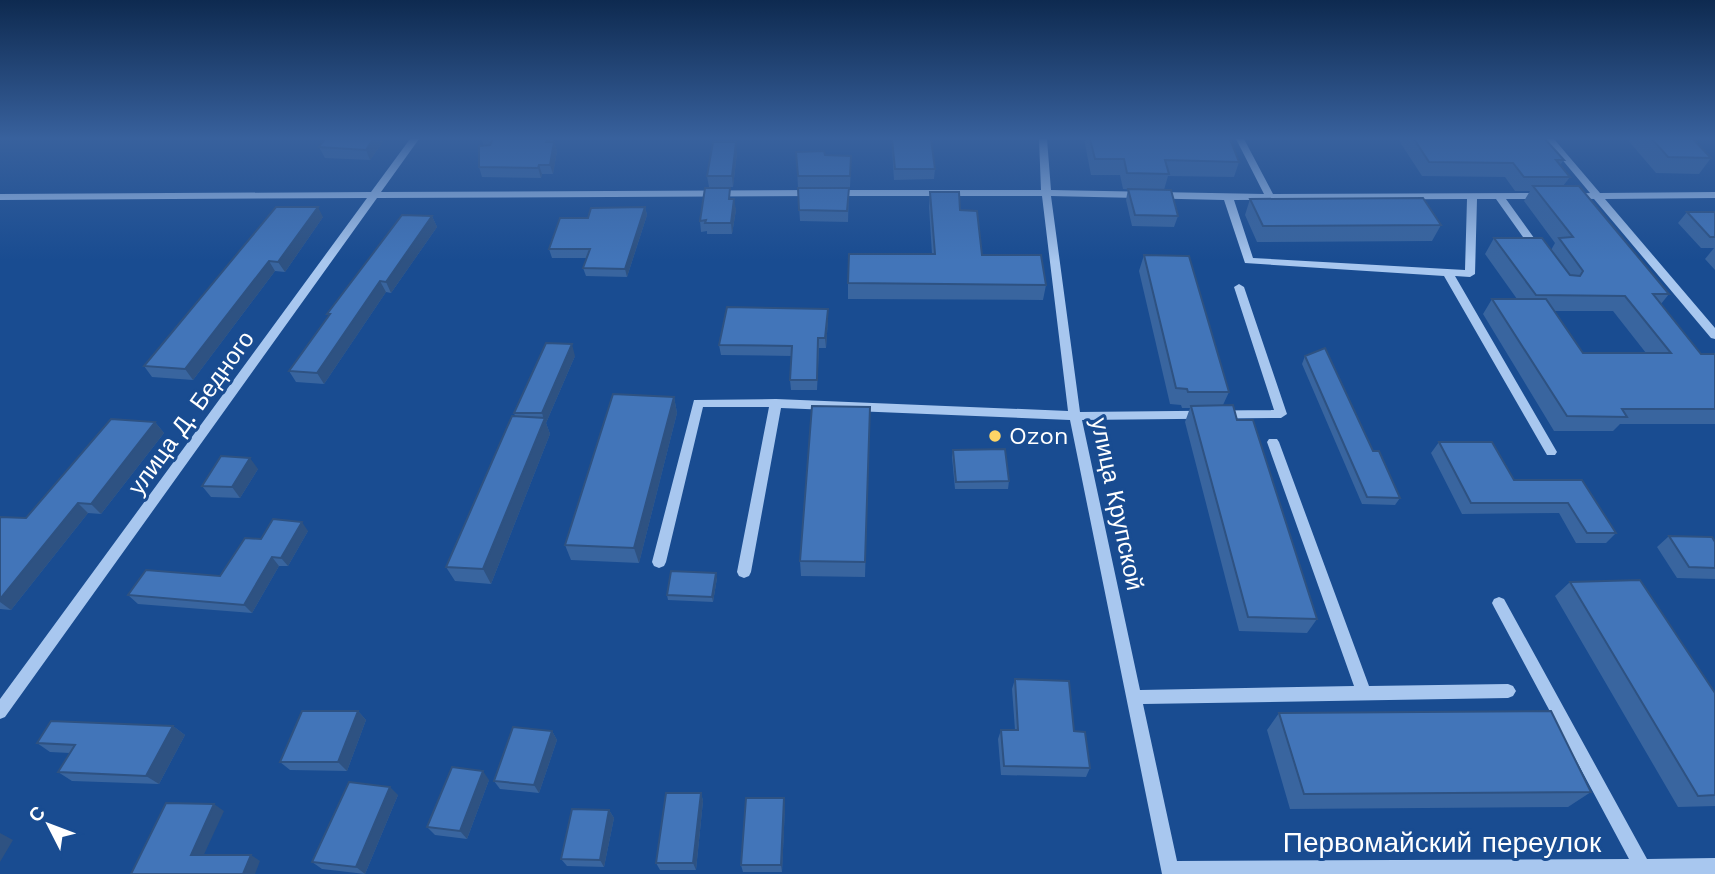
<svg xmlns="http://www.w3.org/2000/svg" width="1715" height="874" font-family="'Work Sans',sans-serif">
  <style>
    .lines { fill: none; stroke-linecap: round; stroke-linejoin: round }
    .minor { fill: #a8c7ef; fill-rule: evenodd }
    .wall { fill: #39659f; fill-rule: evenodd }
    .shaded-wall { fill: #2e5282 }
    .building { fill: #4275b9; stroke: #2e5282; stroke-width: 2 }
    .poi-dot { fill: #ffd566; stroke: #194c91; stroke-width: 2.5 }
    .labels { text-anchor: middle; stroke-width: 6; stroke-linejoin: round; paint-order: stroke }
    .street-label { font-size: 24px; fill: #fff; stroke: #194c91 }
    .poi-label { font-size: 24px; fill: #fff; stroke: #194c91; text-anchor: start }
    .near-street-label { font-size: 28px; fill: #fff; stroke: #194c91 }
  </style>
  <rect width="100%" height="100%" fill="#194c91"/>
  <g class="lines">
    <path class="minor" d="M410 139H419L381 192 815 190 820 193 815 196 377 198 5 717 0 719V699L367 198 0 200V194L371 192Z
      M1039 139H1047L1051 190 1264 194 1236 139H1244L1273 194 1543 193 1548 196 1543 199H1506L1542 249 1537 252 1533 251 1496 199H1477L1475 274 1470 277 1455 276 1557 452 1555 455H1547L1444 276 1245 263 1224 200 1051 196 1080 412 1274 410 1234 287 1239 284 1244 287 1287 414 1281 418 1082 420 1140 690 1354 686 1267 442 1269 439H1277L1279 442 1369 686 1508 684 1513 686 1516 691 1513 696 1508 698 1143 704 1177 861 1629 859 1494 607 1492 603 1494 599 1499 597 1504 599 1647 859 1715 858V874H1162L1070 420 781 408 751 572 749 576 744 578 739 576 737 572 769 407H703L666 562 664 566 659 568 654 566 652 562 694 400 776 399 1068 411 1042 196H833L828 193 833 190H1041ZM1467 199 1465 270 1253 258 1234 200Z
      M1545 139H1554L1600 193 1715 192V198L1605 199 1715 328V339L1711 338 1594 199 1569 198V194L1590 193Z"/>
  </g>
  <path class="wall" d="M325 139H385L370 160 325 158 319 147Z
    M481 139H554L553 142H554L557 151 553 174H542L541 178 482 177 479 167 484 146Z
    M892 139 935 169 934 179 894 180 892 149Z
    M1084 139H1230L1239 162 1234 177 1168 176 1164 190 1123 189 1120 175H1091Z
    M1398 139H1545L1564 160 1560 165 1570 177 1563 186 1669 294 1661 304 1701 354H1715V424H1620L1613 431H1554L1483 314 1492 299H1517L1485 254 1494 238 1551 250 1555 243 1524 201 1530 191H1515L1505 177 1422 176ZM1554 311H1613L1646 353H1583Z
    M1627 139H1693L1711 158 1699 174 1656 173Z
    M796 152 851 167 850 187H798Z
    M737 153 733 187H709L707 176Z
    M798 188H849L848 222 800 221Z
    M1128 189 1178 216 1174 227 1132 226 1126 200Z
    M930 192 960 210 982 255 1046 285 1043 300 848 299V283L932 254 929 207Z
    M732 199 736 210 732 234H707V231L701 232 700 221Z
    M1250 199 1441 225 1432 241 1257 242 1245 215Z
    M276 207 323 217 285 272 275 271 193 380 152 377 144 366Z
    M645 207 647 215 627 277 586 276 583 268 587 258H552L549 249 588 218Z
    M1687 212H1715V270L1705 259 1714 248H1701L1678 223Z
    M432 216 437 227 391 293 386 292 324 384 296 382 289 371 329 316 327 314Z
    M1144 255 1229 392 1223 405 1237 420 1317 619 1307 633 1239 631 1185 422 1190 408H1182L1181 405 1170 404 1139 271Z
    M828 319 826 348H819L817 390H791L790 380 792 356 721 355 719 345Z
    M575 356 546 423 550 434 491 584 455 581 446 567 515 416 514 413Z
    M1305 356 1373 451 1400 498 1395 505 1362 504 1302 364Z
    M674 397 677 413 639 563 571 560 565 545Z
    M870 407 865 577 801 576 800 561Z
    M155 422 164 433 101 514 88 513 11 610 0 609V517L26 518Z
    M1439 442 1514 480H1582L1616 533 1606 543H1576L1559 513 1462 514 1431 453Z
    M953 450 1009 481 1008 489H955L952 457Z
    M258 469 240 498 211 497 202 486Z
    M308 531 288 566H279L252 613 138 604 128 595 220 576 261 539Z
    M1669 536 1715 542V579L1677 578 1657 547Z
    M717 578 713 602 668 600 667 595Z
    M1570 582 1715 693V806L1678 807 1555 596Z
    M1015 679 1074 731 1090 768 1086 777 1001 775 998 739 1001 730H1015L1012 689Z
    M358 711 366 720 347 771 290 770 280 762Z
    M1279 713 1591 792 1568 807 1290 809 1267 730Z
    M173 726 185 735 159 784 72 781 58 772 70 753 50 752 37 743Z
    M552 731 557 740 539 793 500 789 494 781Z
    M489 780 467 839 435 835 427 827Z
    M701 793 703 801 696 870H660L656 863Z
    M398 795 365 874 322 869 312 862Z
    M784 798 785 806 782 872H743L741 865Z
    M609 810 614 818 604 867 567 866 561 859Z"/>
  <path class="shaded-wall" d="M373 139H385L370 160 366 150Z
    M554 142 557 151 553 174 550 165Z
    M736 142 737 153 733 187 732 176Z
    M539 165 542 174 541 178 538 168Z
    M734 199 736 210 732 234 731 223Z
    M318 207 323 217 285 272 278 262Z
    M645 207 647 215 627 277 625 269Z
    M432 216 437 227 391 293 386 282Z
    M269 261 275 271 193 380 185 369Z
    M380 281 386 292 324 384 317 373Z
    M828 309V319L826 348 825 338Z
    M572 344 575 356 546 423 550 434 491 584 483 569 544 420 542 413Z
    M674 397 677 413 639 563 634 548Z
    M155 422 164 433 101 514 91 504Z
    M250 458 258 469 240 498 232 487Z
    M78 503 88 513 11 610 0 602V599Z
    M302 522 308 531 288 566 281 558Z
    M272 557 279 566 252 613 244 605Z
    M716 573 717 578 713 602 712 597Z
    M358 711 366 720 347 771 338 762Z
    M173 726 185 735 159 784 146 776Z
    M552 731 557 740 539 793 534 785Z
    M483 771 489 780 467 839 460 831Z
    M390 787 398 795 365 874 356 867Z
    M701 793 703 801 696 870 693 863Z
    M784 798 785 806 782 872 781 865Z
    M214 804 224 811 201 861 191 855Z
    M609 810 614 818 604 867 600 860Z
    M0 833 13 840 0 862Z
    M251 855 260 861 255 874H243Z"/>
  <path class="building" d="M325 139H373L366 150 319 147Z
    M493 139H548L546 142H554L550 165H539L538 168 479 167V146L490 145Z
    M892 139H931L935 169H895Z
    M1090 139H1230L1239 162 1165 160 1169 174 1127 173 1124 159H1095Z
    M1414 139H1545L1564 160H1556L1570 177H1524L1513 163 1429 162Z
    M1652 139H1693L1711 158 1668 157Z
    M713 142H736L732 176H707Z
    M824 151 825 155 851 156 850 176H798L796 152Z
    M1533 186H1579L1669 294H1653L1701 354H1715V409H1622L1627 417 1567 416 1492 299H1546L1583 353H1671L1625 296 1536 295 1494 238H1542L1570 275 1580 276 1583 271 1559 238 1573 237Z
    M705 188H730L729 199H734L731 223H705L706 220 700 221Z
    M798 188H849L847 211 799 210Z
    M1128 189 1171 190 1178 216 1135 215Z
    M930 192H959L960 210 977 211 982 255H1041L1046 285 848 283 849 254H935Z
    M1423 198 1441 225 1263 226 1250 199Z
    M276 207H318L278 262 269 261 185 369 144 366Z
    M645 207 625 269 583 268 590 249H549L560 218H588L591 208Z
    M1687 212H1715V237H1710Z
    M402 215 432 216 386 282 380 281 317 373 289 371 330 314H327Z
    M1144 255 1189 256 1229 392H1188L1187 389 1176 388Z
    M727 307 828 309 825 338H818L817 380H790L792 346 719 345Z
    M546 343 572 344 542 413H514Z
    M1325 348 1373 451H1379L1400 498 1367 497 1305 356Z
    M613 394 674 397 634 548 565 545Z
    M1233 405 1237 420H1253L1317 619 1248 617 1191 406Z
    M812 406 870 407 865 562 800 561Z
    M512 416 545 418 483 569 446 567Z
    M111 419 155 422 91 504 78 503 0 599V517L26 518Z
    M1439 442H1492L1514 480H1582L1616 533H1587L1568 503H1471Z
    M1005 449 1009 481 956 482 953 450Z
    M221 456 250 458 232 487 202 486Z
    M273 519 302 522 281 558 272 557 244 605 128 595 146 570 220 576 245 538 261 539Z
    M1669 536 1712 537 1715 542V568L1689 567Z
    M671 571 716 573 712 597 667 595Z
    M1640 580 1715 693V795L1698 796 1570 582Z
    M1015 679 1069 681 1074 731 1085 732 1090 768 1004 766 1001 730H1018Z
    M302 711H358L338 762H280Z
    M1551 711 1591 792 1304 794 1279 713Z
    M51 721 173 726 146 776 58 772 75 745 37 743Z
    M513 727 552 731 534 785 494 781Z
    M452 767 483 771 460 831 427 827Z
    M349 782 390 787 356 867 312 862Z
    M666 793H701L693 863H656Z
    M746 798H784L781 865H741Z
    M166 803 214 804 191 855H251L243 874H131Z
    M572 809 609 810 600 860 561 859Z"/>
  <linearGradient id="sky" x2="0" y2="1"><stop stop-color="#0e2a50"/><stop offset="0.53" stop-color="#38619d"/><stop offset="1" stop-color="#38619d" stop-opacity="0"/></linearGradient>
  <rect width="1715" height="261" fill="url(#sky)"/>
  <circle class="poi-dot" cx="995" cy="436" r="7"/>
  <g class="labels">
    <g class="street-label">
      <text transform="translate(191 413) rotate(-54)" y="8">улица Д. Бедного</text>
      <text transform="translate(1117 504) rotate(78)" y="8">улица Крупской</text>
    </g>
    <g class="poi-label">
      <text x="1009" y="444">Ozon</text>
    </g>
    <g class="near-street-label">
      <text x="1442" y="852">Первомайский переулок</text>
    </g>
  </g>
  <g transform="translate(49 825) rotate(312)" stroke="#194c91" stroke-width="5" paint-order="stroke">
  <path d="M0-5L12 26L0 18L-12 26Z" fill="#ffffff"/>
  <text y="-10" font-size="19" font-weight="bold" text-anchor="middle" fill="#ffffff">С</text>
  </g>
</svg>
